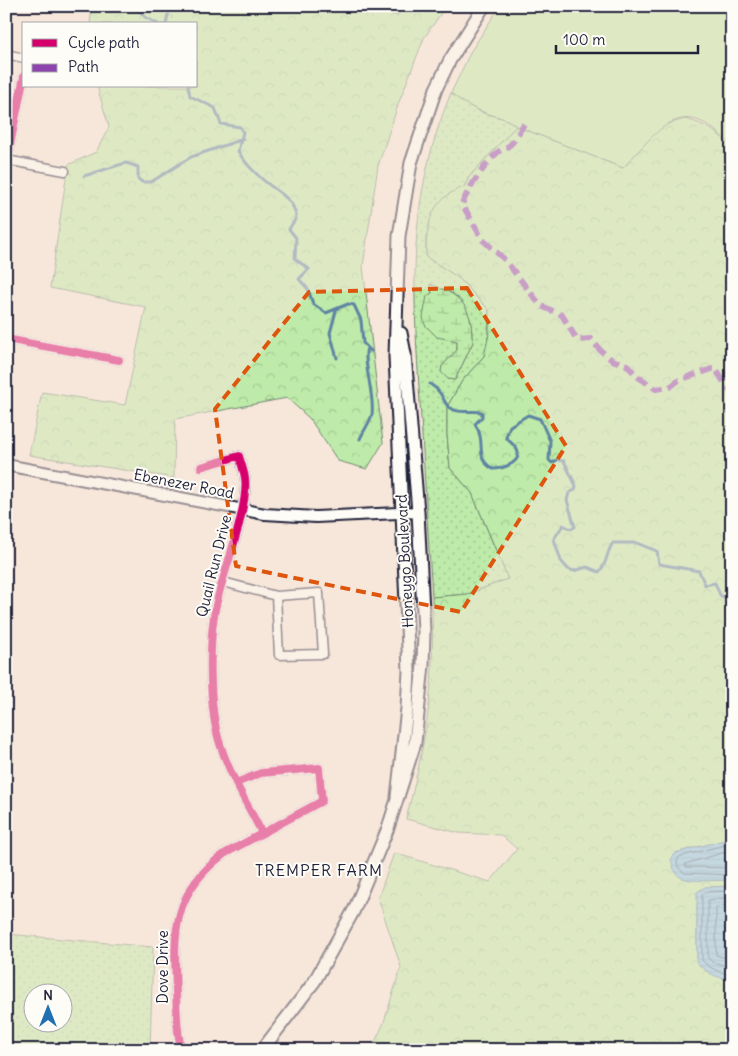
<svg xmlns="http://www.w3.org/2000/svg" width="738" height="1056" font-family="Delius,sans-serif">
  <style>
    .grass { fill: url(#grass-dots); stroke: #708672; fill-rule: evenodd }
    .forest { fill: url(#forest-crowns); stroke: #708672 }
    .wetland { fill: url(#wetland-marsh); stroke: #708672 }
    .park { fill: #beeba9; stroke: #708672 }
    .water { fill: url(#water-rules); stroke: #5f84a3 }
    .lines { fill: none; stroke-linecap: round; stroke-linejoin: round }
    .shore { stroke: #4a6480; stroke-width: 1 }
    .stream { stroke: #5f84a3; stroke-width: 3 }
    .minor-casing { stroke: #22223b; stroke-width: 11 }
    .tertiary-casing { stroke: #22223b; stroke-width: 14 }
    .secondary-casing { stroke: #22223b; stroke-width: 15 }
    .minor { stroke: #fdfcf7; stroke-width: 8 }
    .tertiary { stroke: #fdfcf7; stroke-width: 10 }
    .secondary { stroke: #fdfcf7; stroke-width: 11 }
    .quiet { stroke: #8e44ad; stroke-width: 6; stroke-dasharray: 12 6; stroke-linecap: butt }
    .cycleway-casing { stroke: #fdfcf7; stroke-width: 11 }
    .cycleway { stroke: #d6006c; stroke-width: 8 }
    .marked { fill: none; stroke: #de560e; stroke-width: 4; stroke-dasharray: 10 6; stroke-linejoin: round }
    .labels { text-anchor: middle; stroke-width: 4; stroke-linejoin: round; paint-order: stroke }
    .street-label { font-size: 15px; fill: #22223b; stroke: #fdfcf7 }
    .neighbourhood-label { font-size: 16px; letter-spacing: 1px; fill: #22223b; stroke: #fdfcf7 }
  </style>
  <defs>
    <pattern id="grass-dots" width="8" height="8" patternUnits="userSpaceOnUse" patternTransform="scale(1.25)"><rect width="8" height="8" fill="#beeba9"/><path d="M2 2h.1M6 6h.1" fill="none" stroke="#a3c992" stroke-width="1.8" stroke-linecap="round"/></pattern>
    <pattern id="forest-crowns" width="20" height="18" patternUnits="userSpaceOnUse" patternTransform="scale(1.25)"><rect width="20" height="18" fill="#beeba9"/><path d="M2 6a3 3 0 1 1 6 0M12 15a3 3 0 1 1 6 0" fill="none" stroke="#a3c992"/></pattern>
    <pattern id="wetland-marsh" width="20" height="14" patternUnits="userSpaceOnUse" patternTransform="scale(1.25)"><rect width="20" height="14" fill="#beeba9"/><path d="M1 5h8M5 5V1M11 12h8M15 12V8" fill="none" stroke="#a3c992"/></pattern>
    <pattern id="water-rules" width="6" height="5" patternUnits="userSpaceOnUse" patternTransform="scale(1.25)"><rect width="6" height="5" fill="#87c6e8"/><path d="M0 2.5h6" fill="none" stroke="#74aac8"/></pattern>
  </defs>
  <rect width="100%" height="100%" fill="#f7e7da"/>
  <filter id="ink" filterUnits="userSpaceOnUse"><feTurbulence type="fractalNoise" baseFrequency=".02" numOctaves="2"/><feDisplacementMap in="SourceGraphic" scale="10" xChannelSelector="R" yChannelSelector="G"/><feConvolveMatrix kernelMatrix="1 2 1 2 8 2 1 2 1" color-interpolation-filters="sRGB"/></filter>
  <g filter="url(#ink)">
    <path class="grass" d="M451 93C461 102 474 109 486 114 497 117 508 118 516 126L469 177 464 187 426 235V257L459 278 489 310V334L484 356 462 381 447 407V435L450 468 472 493 508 579 468 594 432 597C428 532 424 468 420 403 413 289 406 202 451 93ZM443 289C458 293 467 307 471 322 472 329 471 335 473 342L455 380 448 379 441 372 442 366 457 350V341L448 339 431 290Z
      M6 934 153 947 150 1050H6ZM32 994H62V1024H32Z"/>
    <path class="forest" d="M92 6H380L397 16 404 6H446L424 38 399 102 378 166 363 266 383 443 367 469 338 461 310 419 287 398 175 419 174 478 29 455 42 392 125 405 146 307 50 288 68 165 96 152 109 127 97 86H196V24H90Z
      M685 119C704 123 719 133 732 147V838L675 853 692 879 732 880V886L705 887 697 906V963L725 979 732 978V1050H371L383 1025 401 967 378 898 394 853 490 882 517 849 501 835 459 833 406 819C419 769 430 718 432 666 433 643 432 620 432 597L468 594 508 579 472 493 450 468 447 435V407L462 381 484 356 489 334V310L459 278 426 257C426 225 430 198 464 187L469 177 516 126 623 168 661 126Z"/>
    <path class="wetland" d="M430 284C451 292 466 298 471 323 472 329 471 335 473 342L455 380 448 379 441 372 442 366 457 350V341L437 337 425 325 423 317 427 296 432 293Z"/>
    <path class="park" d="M500 6H732V147C683 91 660 128 623 168L516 126C508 118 497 117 486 113 474 109 461 102 451 93L471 51Z"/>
    <path class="water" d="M732 838V880C720 880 690 883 680 877 674 873 673 866 671 860L675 853Z
      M732 886V978C718 980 706 972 697 963V892L705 887Z"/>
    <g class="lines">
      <path class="shore" d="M732 843 679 857 677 861 678 867 684 873 732 875
        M732 850 685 864 686 867 732 868
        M732 891 707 892 702 895V960C709 968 721 974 732 974
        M732 897 708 900V958L712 962 732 967
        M732 905 716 907V955L732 960"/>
      <path class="stream" d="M135 6 145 17 158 24
        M166 24 170 6
        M188 86 190 96 215 108 221 124 240 127 243 132 238 151C244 162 252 170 261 178 274 191 295 197 296 218L289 229 296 238 295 259 309 269 299 279 308 289 313 304 326 313 348 304 354 305 361 320 363 343 371 351
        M84 176 119 165 126 163 138 167V179L142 182H151L191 157 243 139
        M336 311 330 333 337 358
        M430 384C438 389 441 394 445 402 452 416 471 410 482 412V417L475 424C476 427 478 429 479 432 484 447 476 459 493 469 501 469 519 464 518 453 518 447 509 442 506 437L510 426 528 415 540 419 550 441 549 460 552 463 557 460 564 461 576 486 575 490 569 493 567 500 575 527 571 529 563 525 554 539 561 561 568 569 574 571 587 567 599 572C608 563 606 552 613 543H637L657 551 659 564 699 571 705 585 715 583 720 595 723 597 732 594
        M360 439C363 431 370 423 372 414 375 396 362 360 367 348"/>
      <g class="minor-casing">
        <path id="minor" d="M6 54 24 58
          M6 160 65 171
          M6 165 24 76
          M6 339 119 360
          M201 467 239 456C241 463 244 471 245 478 249 505 225 569 218 597 208 633 208 707 220 744 230 775 247 804 262 833
          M223 582 276 596 319 593 323 654 279 655 276 596
          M182 1050C176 1032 177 1011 176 992 174 932 171 894 224 854L322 801 319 768 261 773 236 783"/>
      </g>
      <g class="tertiary-casing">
        <path id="tertiary" d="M6 465 265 514 316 517 418 512"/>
      </g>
      <g class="secondary-casing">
        <path id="secondary" d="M397 797 407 708 409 671 395 356 399 236 411 163 436 89 450 60 484 6
          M262 1050 314 982 354 910 388 828 415 743 423 665 424 631 418 512 405 354 401 333"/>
      </g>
      <use href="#minor" class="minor"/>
      <use href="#tertiary" class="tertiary"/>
      <use href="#secondary" class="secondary"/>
      <path class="quiet" d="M524 124C520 130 516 139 511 144 507 148 501 149 497 153 486 162 467 191 462 204L483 240 505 260 541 306 562 315 577 340 591 339 600 350 612 360 627 365 637 376 656 389 670 387 679 380 715 368 732 395"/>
      <g class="cycleway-casing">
        <path id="cycleway" d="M6 165 24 76
          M6 339 119 360
          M201 467 239 456C241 463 244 471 245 478 249 505 225 569 218 597 208 633 208 707 220 744 230 775 247 804 262 833
          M182 1050C176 1032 177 1011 176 992 174 932 171 894 224 854L322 801 319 768 261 773 236 783"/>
      </g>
      <use href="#cycleway" class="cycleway"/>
    </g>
  </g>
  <path d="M0 0H738V1056H0ZM467 288 566 446 461 612 236 566 215 409 309 292Z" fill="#f7e7da" fill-opacity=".55" fill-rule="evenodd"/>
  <path class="marked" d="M467 288 566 446 461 612 236 566 215 409 309 292Z"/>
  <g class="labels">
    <g class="street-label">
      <text transform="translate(184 484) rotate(11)" y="5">Ebenezer Road</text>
      <text transform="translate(405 561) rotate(-93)" y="5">Honeygo Boulevard</text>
      <text transform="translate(214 566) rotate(-76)" y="5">Quail Run Drive</text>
      <text transform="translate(163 967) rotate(-90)" y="5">Dove Drive</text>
    </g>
    <g class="neighbourhood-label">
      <text x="319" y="876">TREMPER FARM</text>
    </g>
  </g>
  <rect width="738" height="1056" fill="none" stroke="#fdfcf7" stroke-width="25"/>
  <rect x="12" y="12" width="713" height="1031" fill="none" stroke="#22223b" stroke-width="2" filter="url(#ink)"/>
  <rect x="22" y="22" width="175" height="65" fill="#fdfcf7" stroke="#a5a5ac"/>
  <rect x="32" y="39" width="25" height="8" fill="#d6006c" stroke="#a5a5ac"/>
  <text x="68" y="48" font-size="15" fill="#22223b">Cycle path</text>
  <rect x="32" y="64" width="25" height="8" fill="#8e44ad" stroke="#a5a5ac"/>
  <text x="68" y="72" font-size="15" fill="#22223b">Path</text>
  <g transform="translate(48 1008)"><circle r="24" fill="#fdfcf7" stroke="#a5a5ac"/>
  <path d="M0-4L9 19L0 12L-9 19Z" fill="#1f6fb2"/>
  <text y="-8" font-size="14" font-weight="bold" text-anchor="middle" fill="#22223b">N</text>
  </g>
  <path d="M556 45v8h142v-8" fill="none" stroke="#22223b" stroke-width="2.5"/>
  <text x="563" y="45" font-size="15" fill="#22223b" stroke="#fdfcf7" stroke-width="4" paint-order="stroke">100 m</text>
</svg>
